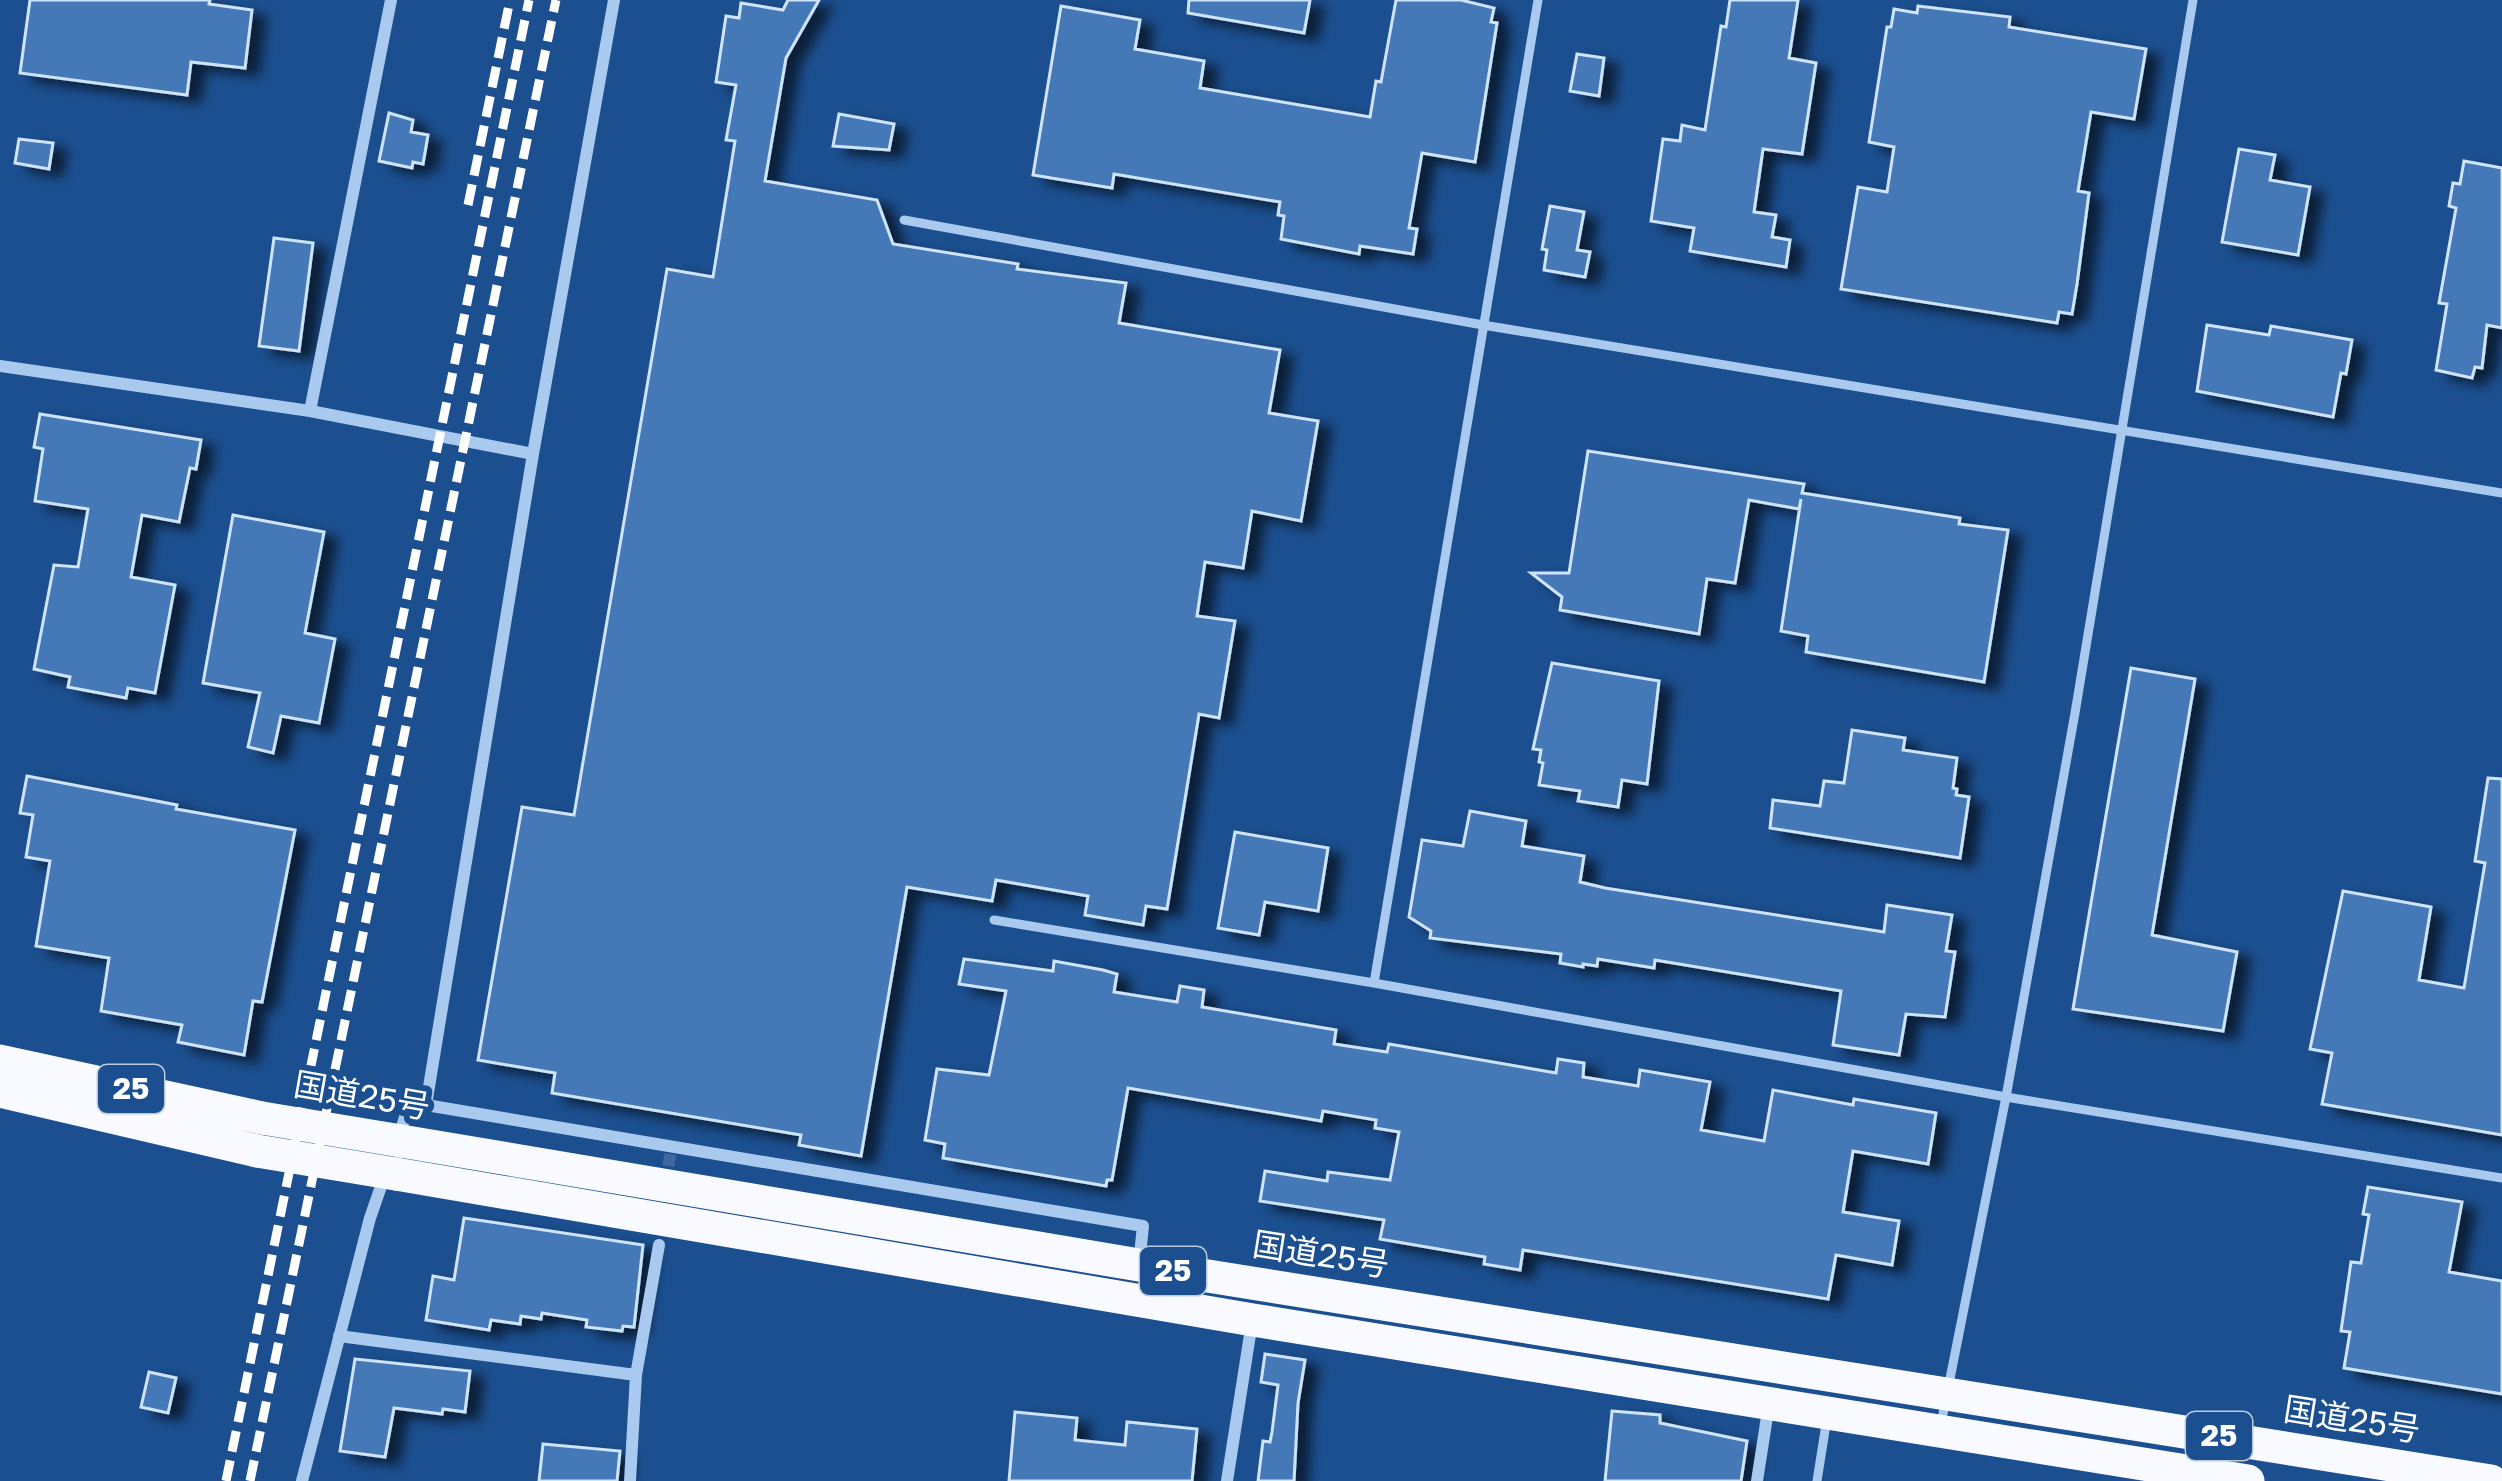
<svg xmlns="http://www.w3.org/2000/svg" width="2502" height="1481" font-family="'Golos Text','Noto Sans JP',sans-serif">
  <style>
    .building { fill: #4478b7; stroke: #cfe3fa; stroke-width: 3; filter: url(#shadow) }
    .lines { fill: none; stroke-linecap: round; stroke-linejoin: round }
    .minor-tunnel { stroke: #3d69a0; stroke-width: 12; stroke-dasharray: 12 6; stroke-linecap: butt }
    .service { stroke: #a9c9ee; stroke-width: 9 }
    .minor { stroke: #a9c9ee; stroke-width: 12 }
    .trunk { stroke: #f8faff; stroke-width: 33 }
    .rail { stroke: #fff; stroke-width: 9; stroke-dasharray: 21 9; stroke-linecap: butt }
    .trunk-bridge { stroke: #f8faff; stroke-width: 33 }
    .labels { text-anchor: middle; stroke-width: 12; stroke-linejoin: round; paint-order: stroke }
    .shield { fill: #1b4f8f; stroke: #bbcadd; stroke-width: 3 }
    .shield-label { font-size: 30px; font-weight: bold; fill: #fff }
    .street-label { font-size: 33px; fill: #fff; stroke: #1b4f8f }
  </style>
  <defs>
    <filter id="shadow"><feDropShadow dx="13" dy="7" stdDeviation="6" flood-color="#0009"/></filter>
  </defs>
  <rect width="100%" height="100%" fill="#1b4f8f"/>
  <path class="building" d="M30 0H210L209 4 252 10 245 68 191 62 187 95 20 73Z
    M788 0H819L786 58 765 181 877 200 893 244 1018 264 1017 269 1126 283 1119 323 1280 350 1269 413 1318 421 1301 521 1252 511 1243 568 1205 562 1197 616 1235 621 1219 718 1199 714 1167 909 1146 906 1143 925 1085 915 1088 896 996 880 992 901 907 887 861 1156 799 1145 801 1135 552 1093 555 1073 478 1060 522 807 574 815 667 269 713 277 735 141 726 140 736 85 716 82 726 16 739 18 741 3 783 10Z
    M1189 0H1310L1304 33 1188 13Z
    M1396 0H1461L1494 8 1491 22 1497 23 1475 162 1422 153 1409 228 1417 229 1413 254 1360 246 1359 254 1281 239 1284 216 1278 215 1280 202 1114 174 1112 188 1033 175 1061 6 1140 20 1135 49 1204 61 1200 88 1370 117 1376 81 1381 82Z
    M1730 0H1798L1789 58 1816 63 1802 154 1763 149 1754 212 1776 215 1772 237 1790 240 1786 267 1690 251 1694 228 1651 221 1663 139 1680 141 1682 125 1705 130 1721 26 1726 27Z
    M1918 6 2010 17 2009 27 2146 49 2134 119 2091 112 2078 191 2089 193 2077 284 2072 314 2059 312 2057 323 1841 289 1858 187 1887 192 1894 147 1869 142 1887 27H1891L1894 9 1917 13Z
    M1577 54 1604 58 1599 96 1570 91Z
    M389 113 413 120 411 132 428 135 423 164 413 162 412 168 379 161Z
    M839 114 894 124 889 150 833 146Z
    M19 139 53 143 49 169 15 163Z
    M2239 149 2275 155 2270 180 2310 187 2298 255 2222 242Z
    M2464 161 2502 168V328L2487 325 2482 368 2475 367 2472 378 2436 370 2447 304 2439 303 2456 208 2449 206 2453 183 2460 184Z
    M1550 206 1584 212 1577 250 1590 252 1585 277 1544 270 1547 250 1542 249Z
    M274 238 313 243 299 351 259 346Z
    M2207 325 2269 335 2271 326 2352 340 2346 374 2341 373 2333 417 2197 391Z
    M40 414 201 440 196 469 190 468 179 522 142 515 131 577 175 585 155 693 128 688 126 698 68 687 70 677 34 669 54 565 78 567 88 509 35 501 43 449 34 447Z
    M1588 451 1804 484 1802 493 1960 518 1959 524 2008 530 1984 682 1806 652 1808 636 1781 631 1801 499 1799 509 1749 500 1735 583 1707 579 1699 634 1560 610 1562 597 1531 573H1569Z
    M233 515 324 532 305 633 335 639 319 723 281 716 273 753 248 747 260 693 203 683Z
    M1552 663 1659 681 1647 784 1622 780 1618 807 1578 801 1580 791 1539 785 1543 763 1539 762 1541 750 1533 749Z
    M2131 668 2195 679 2152 935 2237 952 2223 1031 2073 1009Z
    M1852 730 1905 738 1903 750 1957 758 1953 788 1957 789 1956 795 1969 797 1960 858 1770 828 1773 800 1820 806 1824 781 1844 783Z
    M27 776 177 805 176 809 295 830 262 1002 253 1001 244 1055 178 1042 182 1025 101 1011 109 958 36 946 50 861 26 857 33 815 20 813Z
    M2488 778 2502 779V1135L2322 1104 2332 1053 2310 1049 2343 891 2431 907 2419 980 2464 988 2485 863 2475 861Z
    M1470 811 1526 821 1522 846 1584 856 1580 882 1605 888 1884 932 1887 905 1952 915 1946 951 1955 952 1945 1017 1906 1014 1899 1055 1833 1045 1841 991 1655 960 1654 968 1598 959 1597 966 1583 964V967L1560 963 1561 954 1430 938 1431 931 1409 917 1422 840 1463 846Z
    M1235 832 1328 848 1318 911 1265 902 1259 935 1218 928Z
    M964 959 1053 971 1054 961 1103 970 1117 974 1114 992 1177 1002 1180 986 1204 990 1202 1007 1336 1030 1334 1044 1387 1052 1389 1044 1556 1073 1558 1059 1584 1063 1583 1077 1638 1086 1640 1070 1710 1082 1701 1130 1764 1141 1773 1090 1853 1105 1854 1099 1936 1113 1928 1164 1853 1151 1843 1212 1899 1221 1892 1265 1836 1255 1828 1299 1523 1250 1520 1270 1484 1264 1485 1257 1380 1239 1384 1220 1260 1201 1265 1171 1327 1181 1328 1172 1390 1180 1399 1132 1375 1128 1376 1120 1323 1111 1321 1121 1128 1088 1112 1180H1107L1106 1186 943 1158 945 1144 925 1140 937 1069 989 1075 1006 991 959 984Z
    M2368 1187 2462 1202 2449 1272 2502 1281V1394L2344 1368 2350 1332 2341 1331 2351 1262 2361 1263 2369 1215 2363 1214Z
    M464 1218 643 1245 634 1327 623 1326 622 1331 586 1327 587 1320 542 1313 541 1319 521 1316 520 1324 491 1320 489 1330 426 1320 433 1276 454 1280Z
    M1265 1354 1305 1360 1298 1403 1294 1481H1258L1263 1441 1270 1442 1272 1432 1278 1385 1261 1382Z
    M355 1359 470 1371 465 1412 443 1409 442 1414 394 1408 385 1457 340 1451Z
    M149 1372 176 1378 168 1413 141 1407Z
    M1612 1411 1660 1415V1423L1747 1441 1741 1481H1605Z
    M1015 1412 1077 1418 1075 1440 1125 1445 1127 1422 1197 1429 1192 1481H1009Z
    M543 1444 620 1451 617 1481H539Z"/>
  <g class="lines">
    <path class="minor-tunnel" d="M666 1184 671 1148"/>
    <path class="service" d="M904 220 1483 325 2502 493
      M994 920 1374 983 2006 1097 2502 1178
      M1374 983 1538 0
      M1941 1424 2006 1097 2075 713 2193 0
      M1817 1481 1827 1418"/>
    <path class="minor" d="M0 366 310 411 533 454
      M310 411 391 0
      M426 1105 533 454 614 0
      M398 1139 406 1114 426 1105 1143 1226 1139 1264
      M339 1336 636 1375
      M302 1481 370 1218 385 1175
      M630 1481 636 1375 659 1245
      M1227 1481 1252 1322
      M1757 1481 1769 1404"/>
    <path class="trunk" d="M0 1061 262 1118
      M0 1091 257 1151
      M401 1141 1139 1265 2491 1481
      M396 1174 1253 1320 2248 1481"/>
    <path class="rail" d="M468 205 510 0
      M226 1481 529 0
      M250 1481 556 0"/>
    <path class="trunk-bridge" d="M262 1118 401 1141
      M257 1151 396 1174"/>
  </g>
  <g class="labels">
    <g class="shield">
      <rect x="98" y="1065" width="66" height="48" rx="9"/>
      <rect x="1140" y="1247" width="66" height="48" rx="9"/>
      <rect x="2186" y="1412" width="66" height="48" rx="9"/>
    </g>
    <g class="shield-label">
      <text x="131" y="1099">25</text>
      <text x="1173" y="1281">25</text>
      <text x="2219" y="1446">25</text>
    </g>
    <g class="street-label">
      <text transform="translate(362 1095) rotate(10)" y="12">国道25号</text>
      <text transform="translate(1321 1254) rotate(9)" y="12">国道25号</text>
      <text transform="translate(2352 1419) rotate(9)" y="12">国道25号</text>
    </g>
  </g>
</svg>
